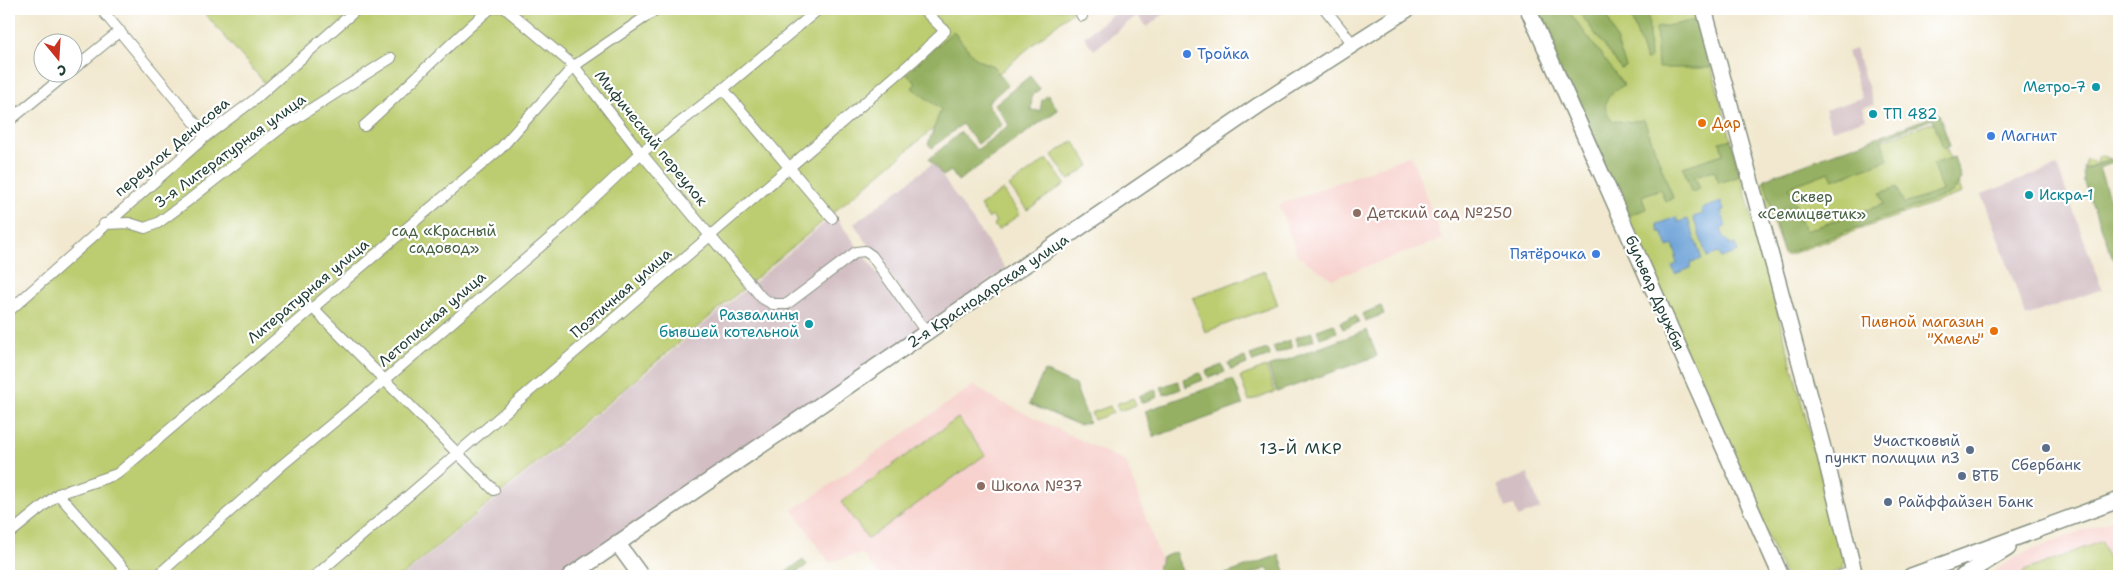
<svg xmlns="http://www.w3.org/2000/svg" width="2128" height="585" font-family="'Shantell Sans',sans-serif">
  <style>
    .built { fill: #f7d0cc }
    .industrial { fill: #d2bec3 }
    .green { fill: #bccc6f; stroke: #6e8452 }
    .forest { fill: #95b062; stroke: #5a764b }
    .water { fill: #689fd6; stroke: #446e85 }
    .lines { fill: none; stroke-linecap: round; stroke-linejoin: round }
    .street-casing { stroke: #889282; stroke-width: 12 }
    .secondary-casing { stroke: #889282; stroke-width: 18 }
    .street { stroke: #fff; stroke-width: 10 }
    .secondary { stroke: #fff; stroke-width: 15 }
    .shop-dot { fill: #3f7fe0; stroke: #fff; stroke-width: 2 }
    .culture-dot { fill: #0f9aa8; stroke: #fff; stroke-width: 2 }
    .food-dot { fill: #e8710a; stroke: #fff; stroke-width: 2 }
    .education-dot { fill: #8d6e63; stroke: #fff; stroke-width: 2 }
    .service-dot { fill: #5c6f8a; stroke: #fff; stroke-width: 2 }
    .labels { text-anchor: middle; stroke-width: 4.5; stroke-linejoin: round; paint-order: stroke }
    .shop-label { font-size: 15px; fill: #366cbe; stroke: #fff; text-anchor: start }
    .culture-label { font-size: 15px; fill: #0d838f; stroke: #fff; text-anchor: end }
    .food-label { font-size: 15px; fill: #c56008; stroke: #fff; text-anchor: start }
    .street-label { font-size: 15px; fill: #1f3d34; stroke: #fff }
    .park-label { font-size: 15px; fill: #466143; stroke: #fff }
    .education-label { font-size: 15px; fill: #785e54; stroke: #fff; text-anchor: start }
    .service-label { font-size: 15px; fill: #4e5e75; stroke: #fff; text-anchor: start }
    .neighbourhood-label { font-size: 16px; letter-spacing: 1px; fill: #1f3d34; stroke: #fff }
  </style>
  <rect width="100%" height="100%" fill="#fff"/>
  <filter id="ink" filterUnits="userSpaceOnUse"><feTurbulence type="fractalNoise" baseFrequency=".02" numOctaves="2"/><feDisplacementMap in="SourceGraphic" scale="10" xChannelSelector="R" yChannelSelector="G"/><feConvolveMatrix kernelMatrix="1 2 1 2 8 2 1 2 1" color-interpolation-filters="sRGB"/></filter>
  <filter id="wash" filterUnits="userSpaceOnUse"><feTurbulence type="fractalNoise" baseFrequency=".0096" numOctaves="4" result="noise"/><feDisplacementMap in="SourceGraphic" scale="20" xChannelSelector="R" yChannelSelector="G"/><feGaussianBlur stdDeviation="1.12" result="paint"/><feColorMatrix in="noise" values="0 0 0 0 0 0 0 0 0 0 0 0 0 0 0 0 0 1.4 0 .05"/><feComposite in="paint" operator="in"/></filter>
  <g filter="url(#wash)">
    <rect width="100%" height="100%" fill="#f1e8cf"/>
    <path class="built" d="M1411 155 1442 239 1332 279 1298 256 1279 205Z
      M974 385 995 399 1126 462 1160 558 1155 576H873L877 573 862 553 829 562 793 510Z
      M2119 517V576H1987L2019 555Z"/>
    <path class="industrial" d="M1119 9H1170L1147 27 1137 15 1094 50 1084 37Z
      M1855 49 1874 104 1862 108 1866 119 1832 130 1825 110 1862 98 1847 52Z
      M933 163 1006 269 926 326 854 224Z
      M2057 166 2102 289 2026 316 1982 194Z
      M834 215 921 331 560 576H404Z
      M1528 474 1540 509 1518 517 1514 505 1505 508 1497 485Z"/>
    <path class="green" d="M201 9H1075L402 576H9V315L208 139 269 88Z
      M1533 9H1696L1844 560 1842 569 1824 576H1785Z
      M1937 121 1962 193 1785 256 1759 184Z
      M1073 141 1090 165 1069 180 1052 155Z
      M2099 155 2111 159 2083 169 2086 159 2097 162Z
      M1047 159 1065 184 1027 210 1009 186Z
      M1003 190 1020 214 998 230 993 224 996 222 992 216 989 219 980 206Z
      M1265 271 1278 305 1205 332 1193 298Z
      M1266 367 1275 392 1249 401 1240 377Z
      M1133 398 1136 405 1119 411 1116 404Z
      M1110 406 1113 413 1094 420 1091 413Z
      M958 418 985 455 868 539 841 502Z
      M2102 541 2115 576H2026L2024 571Z"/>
    <path class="forest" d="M1532 9H1567L1624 85C1608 95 1599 102 1611 120L1625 122 1644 120 1673 198 1665 201 1660 189 1642 196 1646 209 1625 217Z
      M1577 9H1605L1626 67 1621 69Z
      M1628 9H1648L1650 59 1646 60Z
      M1698 20 1711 68H1658L1656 28Z
      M953 31 976 59 993 66 1008 85 987 103 1002 125 978 144 962 124 932 148 928 144 941 109 912 88 916 83 906 74Z
      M1030 76 1040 89 1032 95 1031 110 1040 111 1042 100 1048 95 1058 110 958 181 951 171 943 176 929 159 961 132 977 150 1009 125 995 104Z
      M1939 114 1950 146 1945 149 1943 148 1933 119 1881 139 1888 160 1833 180 1829 172 1789 187 1796 206 1773 214 1764 179Z
      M1731 139 1740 176 1719 183 1714 170 1695 176 1700 189 1691 192 1683 167 1723 154 1720 142Z
      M1954 157 1961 178 1953 193 1784 254 1775 222 1798 214 1805 231 1884 204 1880 193 1897 187 1904 204 1942 191 1933 164Z
      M2119 157V161L2099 168 2119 225V274L2084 183 2083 170Z
      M1381 306 1384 314 1365 321 1362 314Z
      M1356 316 1359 323 1343 329 1340 322Z
      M1334 324 1337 332 1320 338 1317 330Z
      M1367 330 1377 356 1277 392 1268 367Z
      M1312 332 1314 340 1298 346 1295 338Z
      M1289 340 1292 348 1276 354 1273 347Z
      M1267 349 1270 356 1253 362 1250 355Z
      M1245 357 1247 364 1231 370 1228 363Z
      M1222 365 1225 372 1209 378 1206 371Z
      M1044 371 1075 385 1089 422 1079 425 1029 404Z
      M1200 373 1203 380 1186 387 1184 379Z
      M1233 379 1243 405 1154 437 1145 411Z
      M1178 381 1181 389 1164 395 1161 387Z
      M1155 389 1158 397 1141 403 1139 396Z
      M1175 552 1184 576H1156L1161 558Z
      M1279 555 1287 576H1272L1268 568 1246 576H1220Z
      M803 560 807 565 791 576H780Z"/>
    <path class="water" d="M1721 202 1724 210 1721 211 1726 226 1721 228 1725 240 1727 239 1730 245 1735 244 1738 252 1721 258 1719 253 1707 257 1693 217 1703 214 1701 209Z
      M1676 217 1678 222 1688 219 1702 259 1690 263 1691 268 1675 274 1672 266 1677 264 1675 257 1677 256 1673 245 1668 247 1662 232H1659L1657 224Z"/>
  </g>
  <g filter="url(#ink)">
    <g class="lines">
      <g class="street-casing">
        <path id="street" d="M101 9 206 136
          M506 9 574 66 641 153 762 298 773 304H787L856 252 865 251 872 256 926 332
          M1079 9 1082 16
          M1325 9 1353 44
          M72 70 120 31
          M723 89 832 218
          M9 121 69 72
          M364 126C407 88 446 46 490 9
          M104 224 129 223 145 228 158 223 189 200 281 128 391 58
          M312 307 494 490
          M9 311 206 136 254 100 357 9
          M58 494 130 576
          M9 534 58 494 117 474 500 149 574 66 657 9
          M157 576 282 465 386 379 563 227 641 153 723 89 819 9
          M315 576 913 61 945 31 923 9
          M1840 576 1854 571"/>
      </g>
      <g class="secondary-casing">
        <path id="secondary" d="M1528 9 1781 576
          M1704 9 1822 444 1855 576
          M617 543 641 576
          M570 576 1259 105 1408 9
          M1911 576 2119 500
          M1963 576 2008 548"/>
      </g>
      <use href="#street" class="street"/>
      <use href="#secondary" class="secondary"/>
    </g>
  </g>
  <g class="shop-dot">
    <circle cx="1187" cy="54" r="5"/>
    <circle cx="1991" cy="136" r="5"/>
    <circle cx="1596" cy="254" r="5"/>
  </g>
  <g class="culture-dot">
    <circle cx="2096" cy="87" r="5"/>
    <circle cx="1873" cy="114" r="5"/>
    <circle cx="2029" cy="195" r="5"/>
    <circle cx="809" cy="324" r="5"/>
  </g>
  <g class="food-dot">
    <circle cx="1702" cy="123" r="5"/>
    <circle cx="1994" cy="331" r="5"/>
  </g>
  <g class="education-dot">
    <circle cx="1357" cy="213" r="5"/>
    <circle cx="981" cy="486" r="5"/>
  </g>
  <g class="service-dot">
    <circle cx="2046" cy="448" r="5"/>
    <circle cx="1970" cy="450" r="5"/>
    <circle cx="1962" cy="476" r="5"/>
    <circle cx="1888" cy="502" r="5"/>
  </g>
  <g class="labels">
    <g class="shop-label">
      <text x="1197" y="59">Тройка</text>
      <text x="2001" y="141">Магнит</text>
      <text x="1586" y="259" text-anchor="end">Пятёрочка</text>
    </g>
    <g class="culture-label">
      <text x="2086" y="92">Метро-7</text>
      <text x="1883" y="119" text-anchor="start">ТП 482</text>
      <text x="2039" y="200" text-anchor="start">Искра-1</text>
      <text x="799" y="320">Развалины<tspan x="799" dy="17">бывшей котельной</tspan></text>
    </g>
    <g class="food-label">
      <text x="1712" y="128">Дар</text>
      <text x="1984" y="327" text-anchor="end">Пивной магазин<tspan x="1984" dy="17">"Хмель"</tspan></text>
    </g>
    <g class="street-label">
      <text transform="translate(651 138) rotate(51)" y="5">Мифический переулок</text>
      <text transform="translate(172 147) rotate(-40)" y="5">переулок Денисова</text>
      <text transform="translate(230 151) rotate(-36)" y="5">3-я Литературная улица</text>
      <text transform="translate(308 291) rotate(-40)" y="5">Литературная улица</text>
      <text transform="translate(988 291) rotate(-34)" y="5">2-я Краснодарская улица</text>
      <text transform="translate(621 293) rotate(-41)" y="5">Поэтичная улица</text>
      <text transform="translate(1655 293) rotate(66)" y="5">бульвар Дружбы</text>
      <text transform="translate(432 319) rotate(-41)" y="5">Летописная улица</text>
    </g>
    <g class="park-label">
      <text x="1812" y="202">Сквер<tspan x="1812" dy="17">«Семицветик»</tspan></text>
      <text x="444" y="236">сад «Красный<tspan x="444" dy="17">садовод»</tspan></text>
    </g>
    <g class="education-label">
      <text x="1367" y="218">Детский сад №250</text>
      <text x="991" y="491">Школа №37</text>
    </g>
    <g class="service-label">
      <text x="1960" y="446" text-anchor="end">Участковый<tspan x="1960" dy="17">пункт полиции n3</tspan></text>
      <text x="2046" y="470" text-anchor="middle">Сбербанк</text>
      <text x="1972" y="481">ВТБ</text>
      <text x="1898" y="507">Райффайзен Банк</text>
    </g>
    <g class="neighbourhood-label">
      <text x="1301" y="454">13-Й МКР</text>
    </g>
  </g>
  <rect width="2128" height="585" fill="none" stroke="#fff" stroke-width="30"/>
  <g transform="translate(58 58) rotate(162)"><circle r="24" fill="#ffffff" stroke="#a5b1ae"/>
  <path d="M0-4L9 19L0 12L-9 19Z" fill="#c8321e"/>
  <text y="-8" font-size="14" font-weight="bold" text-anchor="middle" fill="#1f3d34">С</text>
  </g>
</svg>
